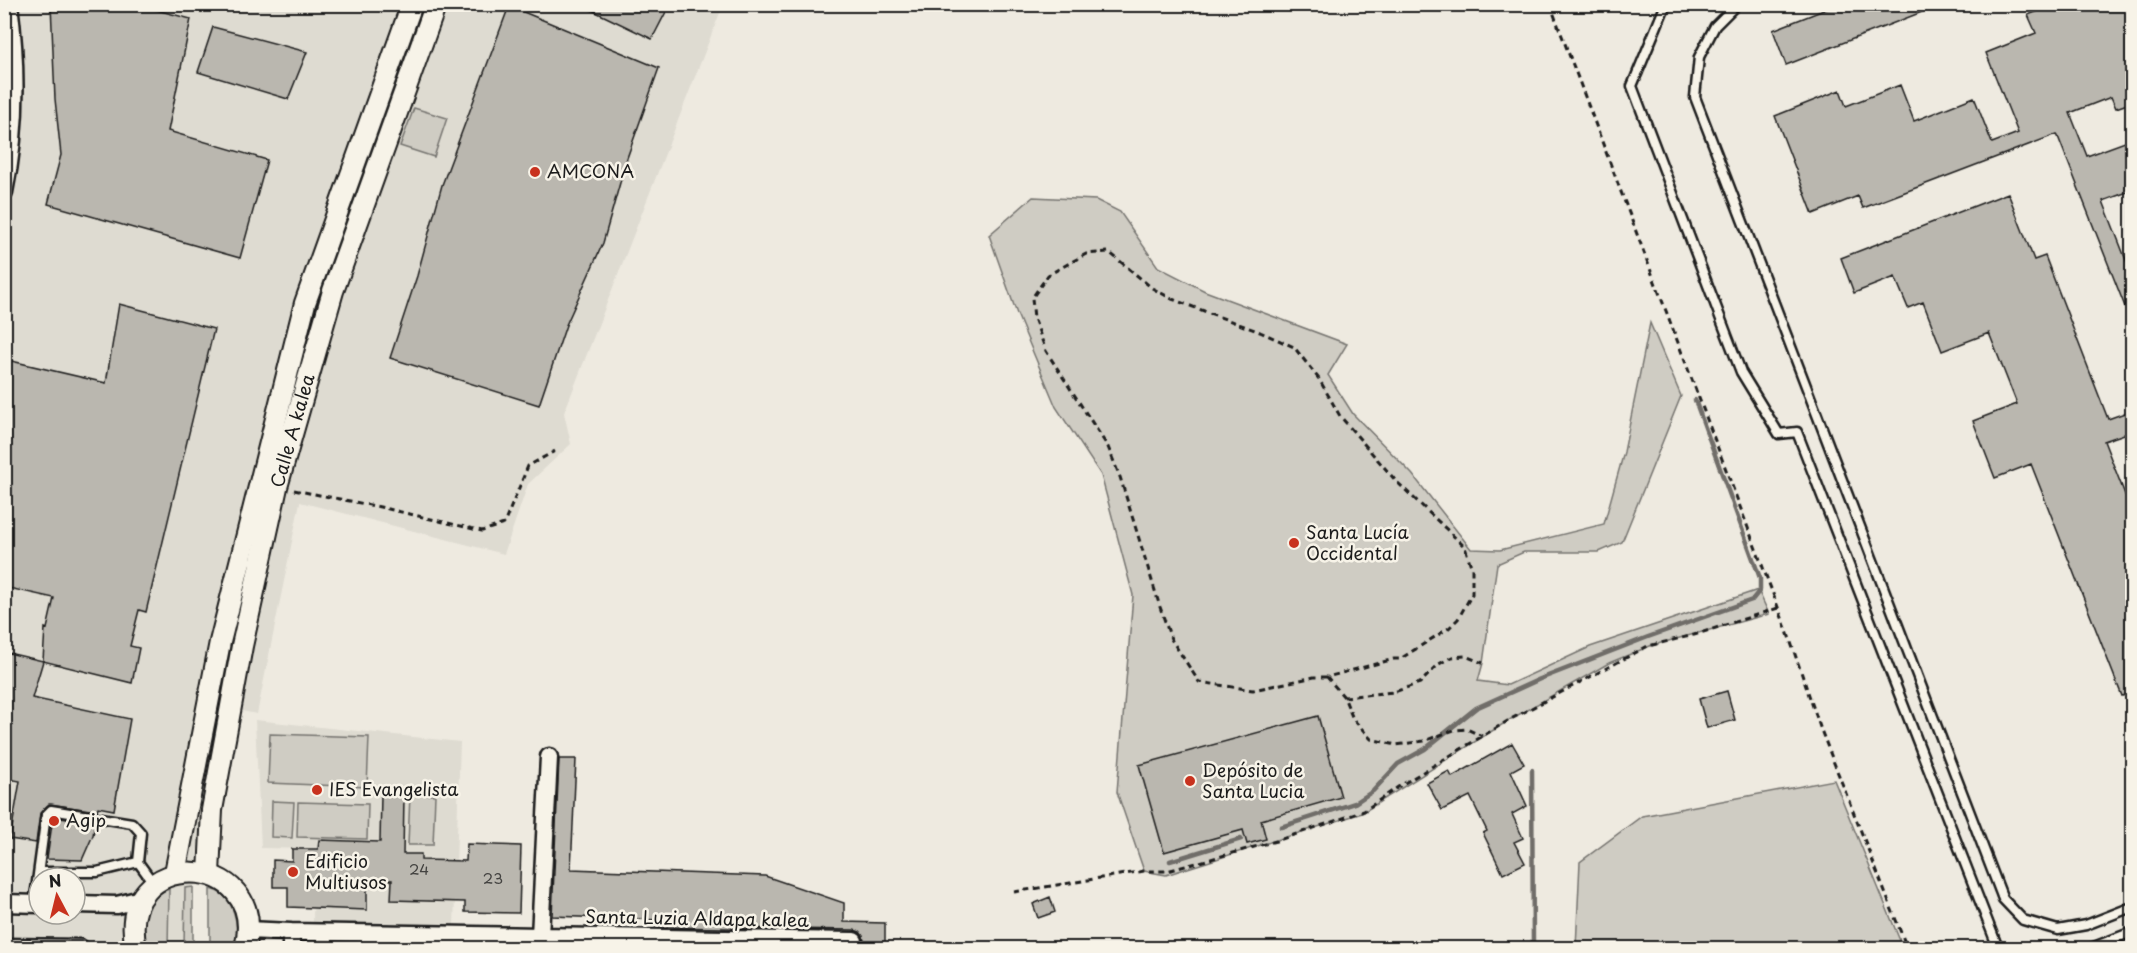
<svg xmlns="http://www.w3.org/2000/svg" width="2137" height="953" font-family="'Playpen Sans',sans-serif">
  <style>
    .built { fill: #dedbd1; fill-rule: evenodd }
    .green { fill: #cfccc3; stroke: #767470; stroke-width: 1.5 }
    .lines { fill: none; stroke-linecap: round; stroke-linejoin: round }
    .stream { stroke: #6f6d69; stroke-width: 4.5 }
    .building { fill: #bab7af; stroke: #1c1c1c; stroke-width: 1.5 }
    .service-casing { stroke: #1c1c1c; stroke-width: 13 }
    .minor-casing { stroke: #1c1c1c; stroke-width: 21 }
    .tertiary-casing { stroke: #1c1c1c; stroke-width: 24 }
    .path { stroke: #1c1c1c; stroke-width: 3; stroke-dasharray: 6 4.5; stroke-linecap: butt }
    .service { stroke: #f7f3e8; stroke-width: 8 }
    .minor { stroke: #f7f3e8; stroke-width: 16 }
    .tertiary { stroke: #f7f3e8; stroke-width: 20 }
    .poi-dot { fill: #c8321e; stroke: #f7f3e8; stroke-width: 2 }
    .labels { text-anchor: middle; stroke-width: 5; stroke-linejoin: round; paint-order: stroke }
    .number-label { font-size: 15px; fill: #444341 }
    .poi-label { font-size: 18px; fill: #1c1c1c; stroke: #f7f3e8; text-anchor: start }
    .street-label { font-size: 18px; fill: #1c1c1c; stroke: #f7f3e8 }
  </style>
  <rect width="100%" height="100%" fill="#eeeae0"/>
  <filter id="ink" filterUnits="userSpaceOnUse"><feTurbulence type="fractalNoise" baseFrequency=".0167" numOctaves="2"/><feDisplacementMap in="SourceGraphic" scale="12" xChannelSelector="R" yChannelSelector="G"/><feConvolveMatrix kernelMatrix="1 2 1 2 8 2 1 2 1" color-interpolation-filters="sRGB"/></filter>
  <g filter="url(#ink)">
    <path class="built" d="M5 5H723L564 413 571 444 528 484 504 554 300 502 257 714 221 707 200 827 192 901 191 948H5ZM39 878H75V914H39Z
      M255 720 460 742 454 927 313 924 314 849 261 848Z"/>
    <path class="green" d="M414 108 447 118 434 157 400 146Z
      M1033 197 1096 200 1120 212 1158 267 1205 291 1347 344 1328 375 1353 414 1412 474 1471 549 1500 550 1604 524 1624 452 1650 323 1681 396 1622 542 1599 552H1524L1497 564 1483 663 1478 681 1508 685 1590 647 1758 590 1769 614 1650 646 1609 663 1511 719 1362 813 1166 875 1144 871 1117 792 1133 595 1101 475 1056 407 1017 314 989 235Z
      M270 734 369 737 367 787 268 783Z
      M1834 780 1903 948H1576L1580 862 1642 816Z
      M410 794 435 795 433 845H408Z
      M272 801 294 802 292 838 271 837Z
      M298 802 368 804 367 839 297 837Z
      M193 887V948H184L185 888Z
      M169 889 168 948H144L142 915 157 894Z
      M210 889C234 894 242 928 233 948H210Z"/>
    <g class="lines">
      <path class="stream" d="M1532 770 1533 948
        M1281 827 1355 803 1373 791 1398 764 1425 749 1476 708 1540 679 1648 637 1752 600 1760 590V578L1695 400
        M1170 861 1241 839
        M377 944V948"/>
    </g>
    <path class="building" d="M51 4H134L191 19 168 131 267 160 240 258 48 204 61 155 55 99Z
      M579 4H670L652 39Z
      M1839 4H1940V5L1786 65 1773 30Z
      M2057 4H2133V102L2116 108 2111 97 2070 113 2087 156 2133 139V190L2103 201 2133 278V327L2057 134 1863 208 1858 196 1813 214 1775 116 1840 90 1846 106 1900 85 1914 121 1974 97 1992 143 2018 133 1986 53 2036 33 2028 15Z
      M509 6 659 68 627 158 603 243 566 325 539 405 390 358 417 276 442 185Z
      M213 27 307 52 288 99 198 72Z
      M2008 193 2034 260 2045 256 2108 419 2133 410V431L2104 441 2133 515V693L2122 696 2031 464 1995 478 1973 421 2017 404 1989 333 1942 351 1923 302 1908 308 1895 277 1854 293 1841 258Z
      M119 304 214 329 146 612 139 610 130 646 139 648 132 683 43 661 45 628 47 629 54 598 4 587V370L7 360 106 383Z
      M4 652 43 661 32 698 130 719 114 810 98 807 97 811 49 804 40 813 36 843 10 839 20 781 4 778Z
      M1727 691 1735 720 1707 728 1699 699Z
      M1318 716 1341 797 1261 820 1266 839 1247 844 1243 830 1164 852 1139 765Z
      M1512 743 1524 764 1511 771 1527 806 1512 814 1523 838 1514 842 1525 863 1503 874 1483 833 1487 831 1470 796 1442 810 1427 783 1449 771 1452 777Z
      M559 759H576L571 869 765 876 844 903V922L885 923V948H861L864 942 863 936 860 932 854 930 660 927V920L552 916Z
      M381 795 404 796 403 854H421V860L466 861 467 844 521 846 519 913 465 912V902L391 900 392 880 367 879V910L288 907V887H273V860L292 861V849H318L319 840 380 842Z
      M53 817 95 823 93 835 82 860 47 859Z
      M1050 897 1055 912 1038 918 1033 904Z"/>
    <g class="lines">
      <g class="service-casing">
        <path id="service" d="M1666 4 1632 86 1741 372 1779 434 1797 432 1998 948
          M1737 4 1715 26 1699 57 1695 97 2003 899 2023 920 2058 930 2086 925 2132 907
          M39 872H97L138 862
          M34 904 46 815 51 810 132 823 141 833 138 862 154 884
          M2091 948 2132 932"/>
      </g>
      <g class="minor-casing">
        <path id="minor" d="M4 192C17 131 17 67 9 4
          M4 903 39 904
          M75 904 117 905 141 899
          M248 930 291 932V948
          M291 932 540 936 549 757
          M540 936 854 941
          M4 947 80 948"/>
      </g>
      <g class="tertiary-casing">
        <g id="tertiary">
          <path d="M175 873 220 642 305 303 412 4"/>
          <path id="s1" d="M209 874 212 810 242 646 277 487 333 291 436 4"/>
          <path d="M136 948C113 845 271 850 245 948"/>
        </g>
      </g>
      <path class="path" d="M1550 4 1787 631 1821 730 1907 948
        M294 490 380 507 482 531 504 524 528 466 555 451
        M1327 677H1314L1253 690 1199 682 1171 639 1160 607 1120 477 1108 447 1046 351 1034 318 1032 298 1048 275 1086 254 1109 252 1152 288 1172 299 1260 332 1294 347 1319 379 1340 416 1396 481 1465 547 1472 569V594L1458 619 1449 628 1400 659H1394L1327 677 1344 697 1353 719 1371 739 1396 745 1424 741 1454 730 1467 729 1482 736
        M1344 697 1394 692 1420 683 1439 664 1452 657 1465 656 1483 663
        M1014 892 1144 871H1167L1276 841 1364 811 1398 787 1511 719 1648 646 1694 635 1778 608"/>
      <use href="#service" class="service"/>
      <use href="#minor" class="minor"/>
      <use href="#tertiary" class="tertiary"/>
    </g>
  </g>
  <g class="poi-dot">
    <circle cx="535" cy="172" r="6"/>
    <circle cx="1294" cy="543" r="6"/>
    <circle cx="1190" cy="781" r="6"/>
    <circle cx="317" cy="790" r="6"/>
    <circle cx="54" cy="821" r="6"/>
    <circle cx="293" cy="872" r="6"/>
  </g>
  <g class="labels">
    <g class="number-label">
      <text x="419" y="875">24</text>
      <text x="493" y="884">23</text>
    </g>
    <g class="poi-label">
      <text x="547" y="178">AMCONA</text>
      <text x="1306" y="539">Santa Lucía<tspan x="1306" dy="21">Occidental</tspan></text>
      <text x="1202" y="777">Depósito de<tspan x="1202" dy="21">Santa Lucia</tspan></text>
      <text x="329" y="796">IES Evangelista</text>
      <text x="66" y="827">Agip</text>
      <text x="305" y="868">Edificio<tspan x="305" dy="21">Multiusos</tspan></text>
    </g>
    <g class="street-label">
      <text dy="6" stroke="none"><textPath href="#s1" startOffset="452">Calle A kalea</textPath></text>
      <text transform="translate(697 919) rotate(1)" y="6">Santa Luzia Aldapa kalea</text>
    </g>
  </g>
  <rect width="2137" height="953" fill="none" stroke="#f7f3e8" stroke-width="24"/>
  <rect x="12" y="12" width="2113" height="929" fill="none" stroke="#1c1c1c" stroke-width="2" filter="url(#ink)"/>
  <g transform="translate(57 896) rotate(353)"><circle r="28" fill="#f7f3e8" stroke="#9f9d96" stroke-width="1.5"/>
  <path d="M0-4.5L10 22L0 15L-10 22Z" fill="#c8321e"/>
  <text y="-9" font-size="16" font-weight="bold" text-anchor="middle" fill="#1c1c1c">N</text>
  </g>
</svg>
